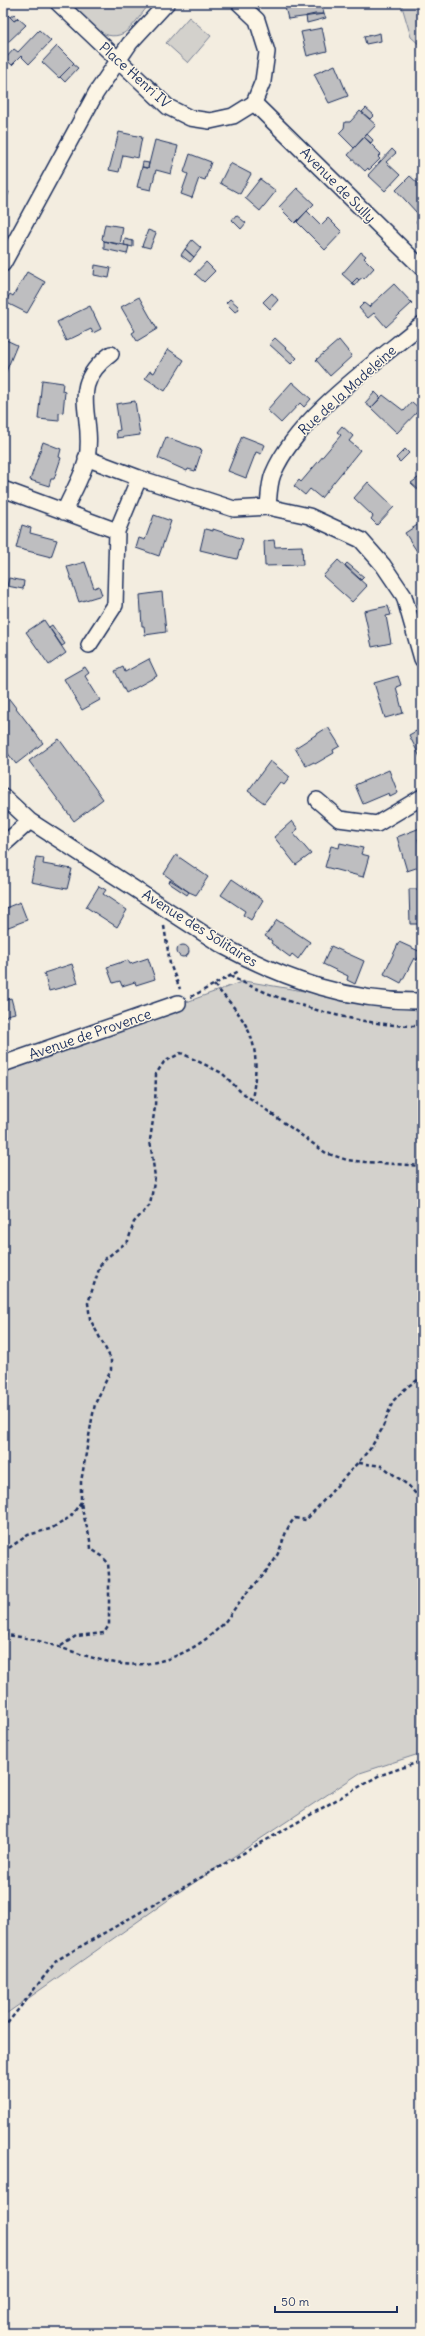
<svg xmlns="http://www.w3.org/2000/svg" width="425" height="2336" font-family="Delius,sans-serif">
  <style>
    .green { fill: #d3d1cc; stroke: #778095 }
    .building { fill: #bebec0; stroke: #1b2f5e }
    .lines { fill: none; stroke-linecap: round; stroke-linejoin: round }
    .minor-casing { stroke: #1b2f5e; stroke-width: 18 }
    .path { stroke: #1b2f5e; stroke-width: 2.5; stroke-dasharray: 4 3; stroke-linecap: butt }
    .minor { stroke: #fcf5e5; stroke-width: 15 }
    .labels { text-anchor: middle; stroke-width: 3; stroke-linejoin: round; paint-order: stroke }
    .street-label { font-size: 14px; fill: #1b2f5e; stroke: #fcf5e5 }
  </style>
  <rect width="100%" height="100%" fill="#f3ede0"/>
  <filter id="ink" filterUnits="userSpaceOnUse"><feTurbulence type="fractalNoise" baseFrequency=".025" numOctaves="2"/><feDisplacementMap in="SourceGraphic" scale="8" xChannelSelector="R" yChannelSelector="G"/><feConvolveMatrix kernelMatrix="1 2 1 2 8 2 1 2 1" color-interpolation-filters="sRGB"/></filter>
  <g filter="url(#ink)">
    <path class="green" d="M68 3H150C143 12 133 27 124 33 102 45 83 16 68 3Z
      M401 3H422V47L411 37Z
      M189 17 211 36 188 63 166 43Z
      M244 981 422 1011V1753L360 1773 174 1896 3 2016V1077L6 1068Z"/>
    <path class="building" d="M284 3H321L324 14 288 19Z
      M3 10 14 21 18 18 26 25 6 44 3 41Z
      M14 14 18 18 14 21 10 17Z
      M315 14H324L326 18 307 23 306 16Z
      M322 28 327 51 307 56 301 32Z
      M39 30 51 41 29 64 21 56 12 65 5 59 14 49 18 52Z
      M380 33 381 41 366 44 364 37Z
      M57 46 74 63 59 78 42 62Z
      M73 64 78 68 65 82 60 77Z
      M335 65 348 96 329 103 314 74Z
      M366 108 374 115 370 119 362 112Z
      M360 111 376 125 354 148 339 133 344 128 345 122H350Z
      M119 132 142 137 138 158 123 155 119 172 109 170Z
      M367 134 373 140 371 143 364 137Z
      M364 137 381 154 378 157 380 159 369 170 368 168 365 171 348 155Z
      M155 140 178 146 171 174 156 170 151 190 137 187 142 167 148 168Z
      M392 149 396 153 386 162 400 175 385 191 368 175Z
      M190 154 211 162 205 180 199 178 192 198 181 194 188 174 184 172Z
      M143 162 149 163 148 168 142 167Z
      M230 163 251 174 240 194 220 183Z
      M410 176 422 187V209L417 213 396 190Z
      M260 179 276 191 260 211 245 198Z
      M297 188 314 204 295 223 279 207Z
      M3 189 9 192 3 209Z
      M422 209V227L416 222 421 217 417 213Z
      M307 211 321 225 328 218 342 232 325 250 297 222Z
      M236 215 246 223 241 229 232 220Z
      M105 224 123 227 120 245 104 241 102 239Z
      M148 230 156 233 150 248 142 246Z
      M125 239 133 241V247L124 245Z
      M192 240 201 248 194 257 185 249Z
      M104 241 129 246 127 254 104 249Z
      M185 249 194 257 190 262 181 255Z
      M361 252 366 256 364 258 374 268 364 279 363 277 359 280 357 278 352 283 342 274Z
      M206 262 215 271 204 282 195 274Z
      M95 265 111 268 109 278 94 275Z
      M27 272 45 282 27 313 5 302 10 294 13 296Z
      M357 278 359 280 354 286 352 283Z
      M394 284 412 303 386 327 374 313 368 318 359 308 364 303 369 307Z
      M272 293 278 300 270 309 263 302Z
      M139 297 157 329 137 341 132 333 135 331 121 307Z
      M230 299 238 306 239 309 235 312 226 303Z
      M90 306 101 329 93 333 91 329 66 341 57 322Z
      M3 331 7 332 4 339 17 345 3 379Z
      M275 338 297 358 291 364 269 344Z
      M339 340 352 356 330 376 316 360Z
      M168 349 184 360 165 391 145 378 150 371 154 373Z
      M42 380 63 383 62 391 65 392 63 412 59 413V421L38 419Z
      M292 382 311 399 304 407 300 403 281 423 267 410Z
      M375 392 381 398 371 408 365 403Z
      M383 395 404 411 412 402 420 409 397 433 371 408Z
      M135 401 140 435 117 438 116 431 120 430 116 404Z
      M342 426 353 436 349 441 360 450 321 498 310 489 305 495 294 486 299 480 301 482 341 435 337 432Z
      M242 436 265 445 261 454 256 452 246 478 228 471Z
      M166 437 202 450 195 471 188 469 187 471 158 458Z
      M43 442 61 449 59 457 61 458 54 479H51L49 486 30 480Z
      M405 449 409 453 400 462 396 458Z
      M422 475V493L411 483Z
      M368 482 394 507 377 525 371 519 373 516 354 498Z
      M154 515 171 521 159 556 136 548 139 538 145 540Z
      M422 522V565L417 559 420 556 405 533Z
      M22 525 31 528 30 533 57 540 51 557 16 548Z
      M205 529 213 531V529L243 539 237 559 200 550Z
      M274 540 275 547 302 546 303 565 265 566 264 541Z
      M338 560 367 586 352 602 323 576Z
      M85 562 94 588 99 586 102 595 79 602 67 567Z
      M347 563 364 577 361 580 345 565Z
      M9 578 24 581 23 589 7 586Z
      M162 592 166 632 145 635 144 626H142L140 595Z
      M388 606 391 615 386 616 391 643 372 647 364 611Z
      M44 620 66 653 49 665 26 632Z
      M52 625 65 644 62 646 49 627Z
      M149 659 157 676 126 693 115 671 123 667 125 672Z
      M85 667 89 673 85 676 100 700 82 710 64 679Z
      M398 676 401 685 396 687 403 713 385 718 374 683Z
      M3 691 43 743 16 764 3 747Z
      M328 727 340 746 333 750 334 753 315 764 314 762 306 766 295 748Z
      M422 728V761L409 735Z
      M59 739 103 799 74 821 29 761Z
      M270 761 290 777 284 785 280 782 264 803 248 791Z
      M389 770 398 793 390 797 389 793 363 804 355 785Z
      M292 821 298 829 293 833 311 854 296 865 274 837Z
      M420 828 422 838 418 839 422 851V866L407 871 397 837Z
      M340 843 363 848 361 854 369 856 363 877 325 867 331 846 339 848Z
      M176 855 208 877 196 895 189 892 164 874Z
      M36 857 44 858 43 864 72 869 67 889 31 882Z
      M232 879 263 900 251 920 243 915 245 911 221 895Z
      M170 880 189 892 187 895 169 883Z
      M99 886 106 890 103 894 127 910 117 927 86 907Z
      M409 889H422V924H410Z
      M20 902 27 920 3 929V909Z
      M277 920 310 942 298 959 292 954 290 957 271 943 272 941 265 936Z
      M399 942 421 952 417 960 414 958 401 983 384 974Z
      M177 951a6 6 0 1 1 12 0a6 6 0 1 1-12 0Z
      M331 946 364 961 355 984 347 980 348 976 323 964Z
      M148 958 155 979 136 985 135 982 122 986 120 981 113 983 107 967 128 960 130 964Z
      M72 964 78 983 49 991 44 973Z
      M11 998 15 1013 7 1015 3 1021V1001Z"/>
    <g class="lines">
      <g class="minor-casing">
        <path id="minor" d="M58 3 168 107 190 118 210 121 233 116 254 103 263 81 267 52 257 20 239 3
          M254 103 422 268
          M3 264 96 93 130 43 167 3
          M86 458 139 478 234 509 268 507 309 516 361 540 383 565 404 596 422 659
          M3 489 117 531
          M268 507C269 497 269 484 273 474 297 417 374 364 422 324
          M64 512C71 495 83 476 87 458 95 414 66 387 111 354
          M89 645 115 605 117 531 139 478
          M3 796 30 821 223 946C286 980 350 1002 422 1001
          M317 800 339 819 377 824 422 797
          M3 845 30 821
          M3 1064 178 1003"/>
      </g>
      <path class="path" d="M164 926 170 964 180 989
        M230 976C284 1004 361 1027 422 1026
        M214 985C251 1024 262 1044 252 1099
        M191 997 239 971
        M359 1463 382 1466 409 1486 422 1501
        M3 1552 28 1535 50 1529 61 1523 71 1516 81 1502V1482L92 1419 95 1404 111 1370V1359L90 1319 88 1303 100 1266 105 1259 128 1241 134 1222 150 1205 155 1177 150 1140 155 1107 156 1074 164 1062 181 1053 222 1073 240 1091 326 1153 347 1160 365 1162 422 1166
        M3 1635C42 1637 76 1656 115 1663 156 1670 196 1652 224 1623 231 1614 237 1605 244 1596 255 1584 267 1573 275 1559 283 1546 284 1529 295 1518L306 1520 370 1449 382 1429 393 1401 407 1387 422 1377
        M61 1646 76 1636 104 1633 109 1625V1575L108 1563 102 1556 91 1549C90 1532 83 1519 81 1502
        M3 2029 57 1960 378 1776 422 1761"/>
      <use href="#minor" class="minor"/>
    </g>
  </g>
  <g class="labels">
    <g class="street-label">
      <text transform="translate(135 75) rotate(42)" y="5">Place Henri IV</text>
      <text transform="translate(338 185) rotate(45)" y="5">Avenue de Sully</text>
      <text transform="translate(347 390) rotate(-42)" y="5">Rue de la Madeleine</text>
      <text transform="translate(200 928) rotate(32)" y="5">Avenue des Solitaires</text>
      <text transform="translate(90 1034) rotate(-19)" y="5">Avenue de Provence</text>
    </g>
  </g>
  <rect width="425" height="2336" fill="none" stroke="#fcf5e5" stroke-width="16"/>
  <rect x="8" y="8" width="409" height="2320" fill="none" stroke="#1b2f5e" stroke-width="1.5" filter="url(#ink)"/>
  <path d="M275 2306v6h122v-6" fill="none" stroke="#1b2f5e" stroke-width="2"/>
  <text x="281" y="2306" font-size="12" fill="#1b2f5e" stroke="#fcf5e5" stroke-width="3" paint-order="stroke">50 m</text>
</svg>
